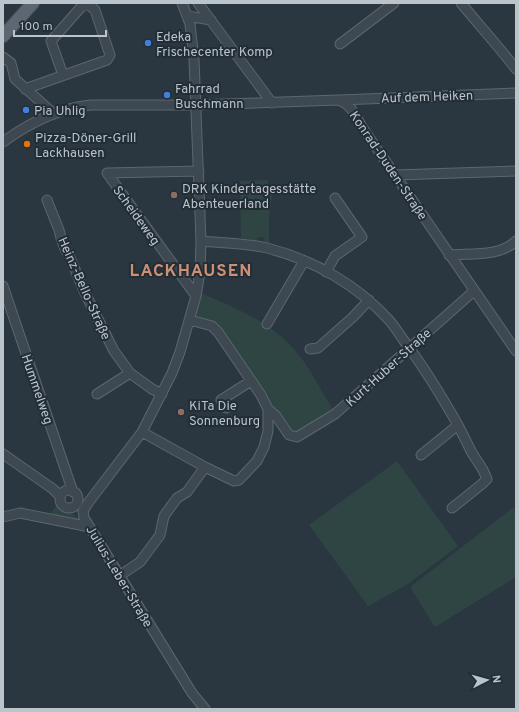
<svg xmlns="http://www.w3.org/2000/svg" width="519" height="712" font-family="Overpass,sans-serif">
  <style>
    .green { fill: #2f4544 }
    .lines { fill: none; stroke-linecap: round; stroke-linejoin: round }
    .minor-casing { stroke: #5c666e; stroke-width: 11 }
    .major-casing { stroke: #4b545d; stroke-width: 14 }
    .minor { stroke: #3e4851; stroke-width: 9 }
    .major { stroke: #5c6771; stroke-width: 12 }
    .shop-dot { fill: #3f7fe0; stroke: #222d36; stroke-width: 1.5 }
    .food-dot { fill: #e8710a; stroke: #222d36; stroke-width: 1.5 }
    .education-dot { fill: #8d6e63; stroke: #222d36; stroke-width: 1.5 }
    .labels { text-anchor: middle; stroke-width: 4; stroke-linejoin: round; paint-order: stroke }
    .poi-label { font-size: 13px; fill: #bbc3cb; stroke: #222d36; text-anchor: start }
    .street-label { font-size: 13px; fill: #bbc3cb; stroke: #222d36 }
    .district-label { font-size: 17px; font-weight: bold; letter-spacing: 1px; fill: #cd9074; stroke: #222d36 }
  </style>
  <rect width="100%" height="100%" fill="#2a3741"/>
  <path class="green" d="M268 180V186L272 188 270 194 272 195 269 217V242L271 244 263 242 265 241 264 237 257 238V241L241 238 240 181Z
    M202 292 203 294C243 311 278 325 304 362 316 378 323 396 335 412L298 433H291C286 427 278 420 274 413 268 403 272 394 260 388L216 324 211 320 195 316 197 305 199 307Z
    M397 461 458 546 408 584 368 606 309 525Z
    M58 503 82 521 49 516Z
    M514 507 516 510V577L435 627 410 587Z"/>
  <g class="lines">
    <g class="minor-casing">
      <path id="minor" d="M182 3 190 24 194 59 201 241 200 272 196 296 180 352 172 373 142 432 88 503 83 511 84 518 192 693 205 709
        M198 3 272 103
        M461 3C479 25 498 46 516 69
        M187 16 211 20
        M340 44 394 3
        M3 57 11 63 15 79 53 113
        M25 89 107 60 110 55 95 10 88 4 82 6 51 41 63 75
        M340 100 516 93
        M3 142C29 123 59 108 91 105H196L338 100C351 104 356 116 362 127L516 351
        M107 173 196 296
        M107 173 199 171
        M395 175 516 171
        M47 200 59 230 61 238 65 249 69 255 84 291 114 351 130 373 152 389 162 394
        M201 241C223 243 246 243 267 248 314 260 357 285 389 320 396 328 401 337 407 345 426 370 442 397 458 425
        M449 255C471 253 499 257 516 241
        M326 272 335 256 362 237 335 198
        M3 286 73 492
        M267 324 304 261
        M310 349 318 348 353 317 369 300
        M97 394 130 373
        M226 408 221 400 251 381
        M268 409 276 416 289 435 297 437 335 414 474 291
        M142 432 205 467 234 481 239 480 257 461 264 447 268 431V409L261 395 218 332 212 326 190 320
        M3 454 53 489 60 496
        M421 455 458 425 472 453 483 470 487 479 482 484 452 508
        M60 499a9 9 0 1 1 18 0a9 9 0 1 1-18 0Z
        M3 517 20 513 90 527
        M119 576 140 562 160 535 164 516 177 498 187 492 205 467"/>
    </g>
    <g class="major-casing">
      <path id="major" d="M3 36 33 3"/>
    </g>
    <use href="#minor" class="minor"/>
    <use href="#major" class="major"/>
  </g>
  <g class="shop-dot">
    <circle cx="148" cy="43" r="4"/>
    <circle cx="167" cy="95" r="4"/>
    <circle cx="26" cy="110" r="4"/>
  </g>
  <circle class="food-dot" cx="27" cy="144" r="4"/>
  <g class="education-dot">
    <circle cx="174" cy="195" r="4"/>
    <circle cx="181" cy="412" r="4"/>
  </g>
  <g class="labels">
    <g class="poi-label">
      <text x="156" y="41">Edeka<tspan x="156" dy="15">Frischecenter Komp</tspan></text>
      <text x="175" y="93">Fahrrad<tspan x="175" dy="15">Buschmann</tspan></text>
      <text x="34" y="115">Pia Uhlig</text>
      <text x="35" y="142">Pizza-Döner-Grill<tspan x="35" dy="15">Lackhausen</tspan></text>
      <text x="182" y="193">DRK Kindertagesstätte<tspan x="182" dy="15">Abenteuerland</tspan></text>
      <text x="189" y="410">KiTa Die<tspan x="189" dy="15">Sonnenburg</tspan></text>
    </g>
    <g class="street-label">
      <text transform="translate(427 96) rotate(-2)" y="5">Auf dem Heiken</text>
      <text transform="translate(389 165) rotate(56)" y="5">Konrad-Duden-Straße</text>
      <text transform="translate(137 215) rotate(54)" y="5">Scheideweg</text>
      <text transform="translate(85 288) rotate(66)" y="5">Heinz-Bello-Straße</text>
      <text transform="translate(388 367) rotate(-42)" y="5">Kurt-Huber-Straße</text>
      <text transform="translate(38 389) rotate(71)" y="5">Hummelweg</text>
      <text transform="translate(120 576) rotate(59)" y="5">Julius-Leber-Straße</text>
    </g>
    <g class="district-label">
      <text x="191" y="276">LACKHAUSEN</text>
    </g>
  </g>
  <rect width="519" height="712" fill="none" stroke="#bbc3cb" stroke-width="8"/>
  <g transform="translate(487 680) rotate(84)" stroke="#222d36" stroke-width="3" paint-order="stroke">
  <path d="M0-3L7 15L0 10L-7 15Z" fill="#bbc3cb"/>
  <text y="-6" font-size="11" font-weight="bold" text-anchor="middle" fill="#bbc3cb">N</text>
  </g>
  <path d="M14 30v6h92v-6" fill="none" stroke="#bbc3cb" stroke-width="2"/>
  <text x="20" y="30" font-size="12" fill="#bbc3cb" stroke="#222d36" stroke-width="3" paint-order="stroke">100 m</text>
</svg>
